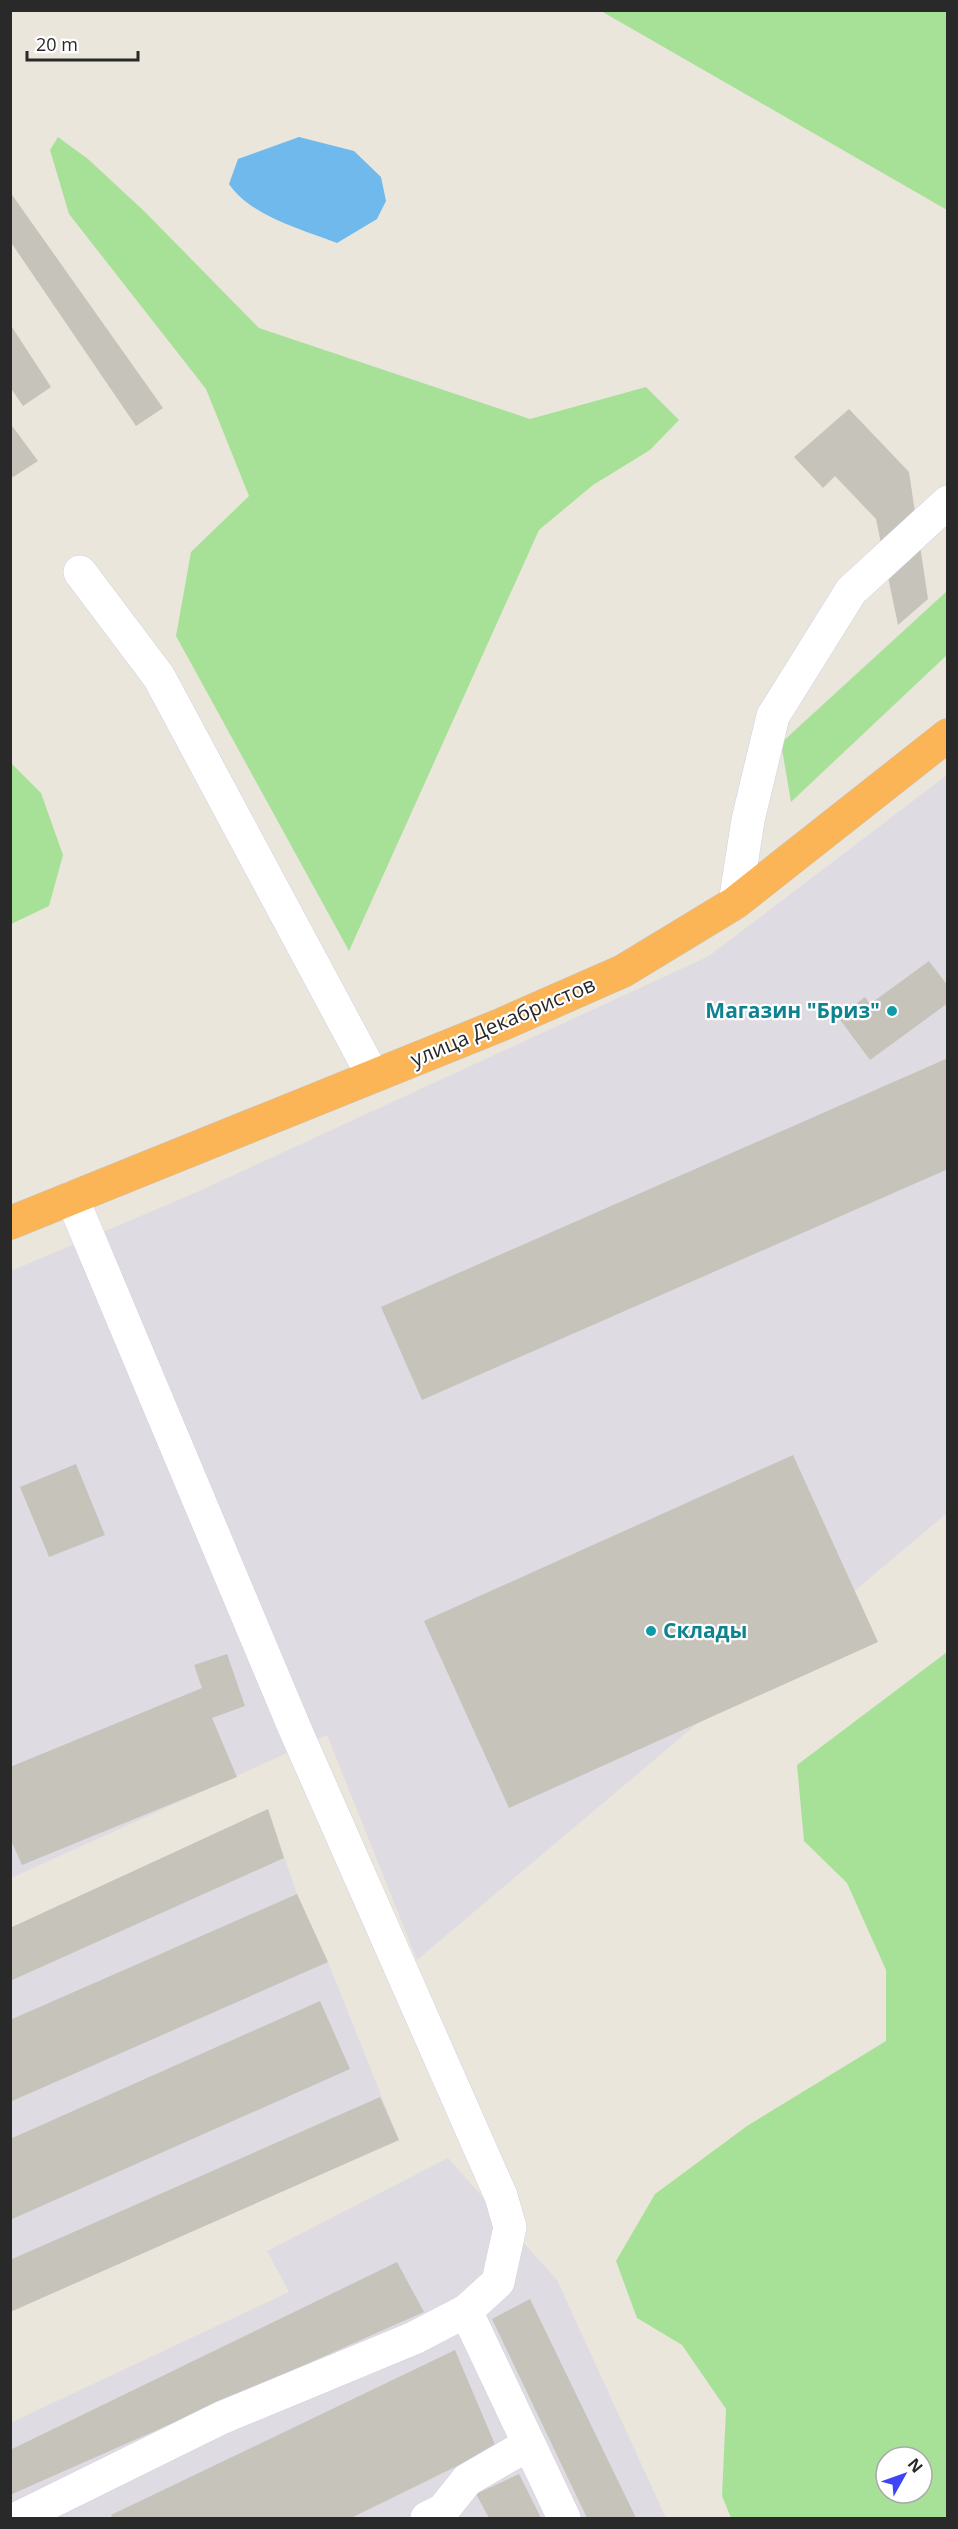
<svg xmlns="http://www.w3.org/2000/svg" width="958" height="2529" font-family="'Open Sans',sans-serif">
  <style>
    .industrial { fill: #dfdbe3 }
    .green { fill: #a7e198; fill-rule: evenodd }
    .water { fill: #6fb9ec }
    .building { fill: #c6c3bb }
    .lines { fill: none; stroke-linecap: round; stroke-linejoin: round }
    .minor-casing { stroke: #d0d1e2; stroke-width: 34 }
    .highway-casing { stroke: #c7c7c7; stroke-width: 34 }
    .minor { stroke: #fff; stroke-width: 33 }
    .highway { stroke: #fbb456; stroke-width: 33 }
    .culture-dot { fill: #0f9aa8; stroke: #fff; stroke-width: 2 }
    .labels { text-anchor: middle; stroke-width: 4.5; stroke-linejoin: round; paint-order: stroke }
    .culture-label { font-size: 21px; font-weight: bold; fill: #0d838f; stroke: #fff; text-anchor: end }
    .street-label { font-size: 21px; fill: #292929; stroke: #fff }
  </style>
  <rect width="100%" height="100%" fill="#ebe6db"/>
  <path class="industrial" d="M947 775V1513L417 1960 327 1735 11 1878V1271L197 1192 709 956Z
    M268 1809 297 1894 328 1962 399 2140 11 2312 10 1928Z
    M448 2158 557 2280 666 2518H11L10 2423 289 2292 267 2251Z"/>
  <path class="green" d="M601 11H947V210Z
    M58 137 88 159 144 211 259 328 530 419 646 387 679 420 650 450 593 485 539 530 349 951 176 636 191 552 249 496 206 389 69 214 50 150Z
    M947 591V655L791 802 781 743Z
    M11 763 41 793 63 855 49 906 11 924Z
    M947 1652V2518H731L722 2496 726 2409 682 2345 637 2318 616 2261 655 2194 747 2126 886 2041V1970L847 1883 804 1841 797 1765ZM886 2457H922V2493H886Z"/>
  <path class="water" d="M299 137 354 151 381 177 386 201 377 219 337 243C301 229 252 217 229 184L238 159Z"/>
  <path class="building" d="M10 192 163 408 136 426 10 241Z
    M10 324 51 387 23 406 10 387Z
    M849 409 909 472 928 599 898 625 876 519 835 476 823 488 794 457Z
    M10 423 38 461 13 477 10 474Z
    M929 961 948 986V1003L870 1060 838 1017 865 997 870 1004Z
    M948 1058V1169L422 1400 381 1307Z
    M793 1455 878 1642 509 1808 424 1621Z
    M76 1464 105 1535 49 1557 20 1487Z
    M227 1654 245 1706 212 1718 237 1777 22 1865 10 1838V1767L202 1688 194 1665Z
    M268 1809 284 1858 10 1981V1928Z
    M297 1894 328 1962 10 2102V2020Z
    M320 2001 350 2069 10 2220V2139Z
    M380 2097 399 2140 10 2312V2260Z
    M397 2262 424 2312 10 2495V2450Z
    M530 2299 636 2518H587L492 2319Z
    M455 2350 496 2447 351 2518H112L111 2515Z
    M519 2474 541 2518H489L476 2494Z"/>
  <g class="lines">
    <g class="minor-casing">
      <path id="minor" d="M80 572 159 677 373 1076
        M735 903 748 820 773 716 851 591 948 502
        M466 2311 564 2518
        M18 2518 221 2418 414 2338 466 2311 498 2282 510 2227 501 2196 295 1729 72 1198
        M427 2518 443 2510 467 2480 529 2444"/>
    </g>
    <g class="highway-casing">
      <path id="highway" d="M10 1223 498 1026 623 971 735 903 948 735"/>
    </g>
    <use href="#minor" class="minor"/>
    <use href="#highway" class="highway"/>
  </g>
  <g class="culture-dot">
    <circle cx="892" cy="1011" r="6"/>
    <circle cx="651" cy="1631" r="6"/>
  </g>
  <g class="labels">
    <g class="culture-label">
      <text x="880" y="1018">Магазин "Бриз"</text>
      <text x="663" y="1638" text-anchor="start">Склады</text>
    </g>
    <g class="street-label">
      <text transform="translate(503 1022) rotate(-23)" y="7">улица Декабристов</text>
    </g>
  </g>
  <rect width="958" height="2529" fill="none" stroke="#292929" stroke-width="24"/>
  <g transform="translate(904 2475) rotate(50)"><circle r="28" fill="#ffffff" stroke="#a9a9a9" stroke-width="1.5"/>
  <path d="M0-4.5L10 22L0 15L-10 22Z" fill="#3d45f6"/>
  <text y="-9" font-size="16" font-weight="bold" text-anchor="middle" fill="#292929">N</text>
  </g>
  <path d="M27 51v9h111v-9" fill="none" stroke="#292929" stroke-width="3"/>
  <text x="36" y="51" font-size="18" fill="#292929" stroke="#ffffff" stroke-width="4.5" paint-order="stroke">20 m</text>
</svg>
